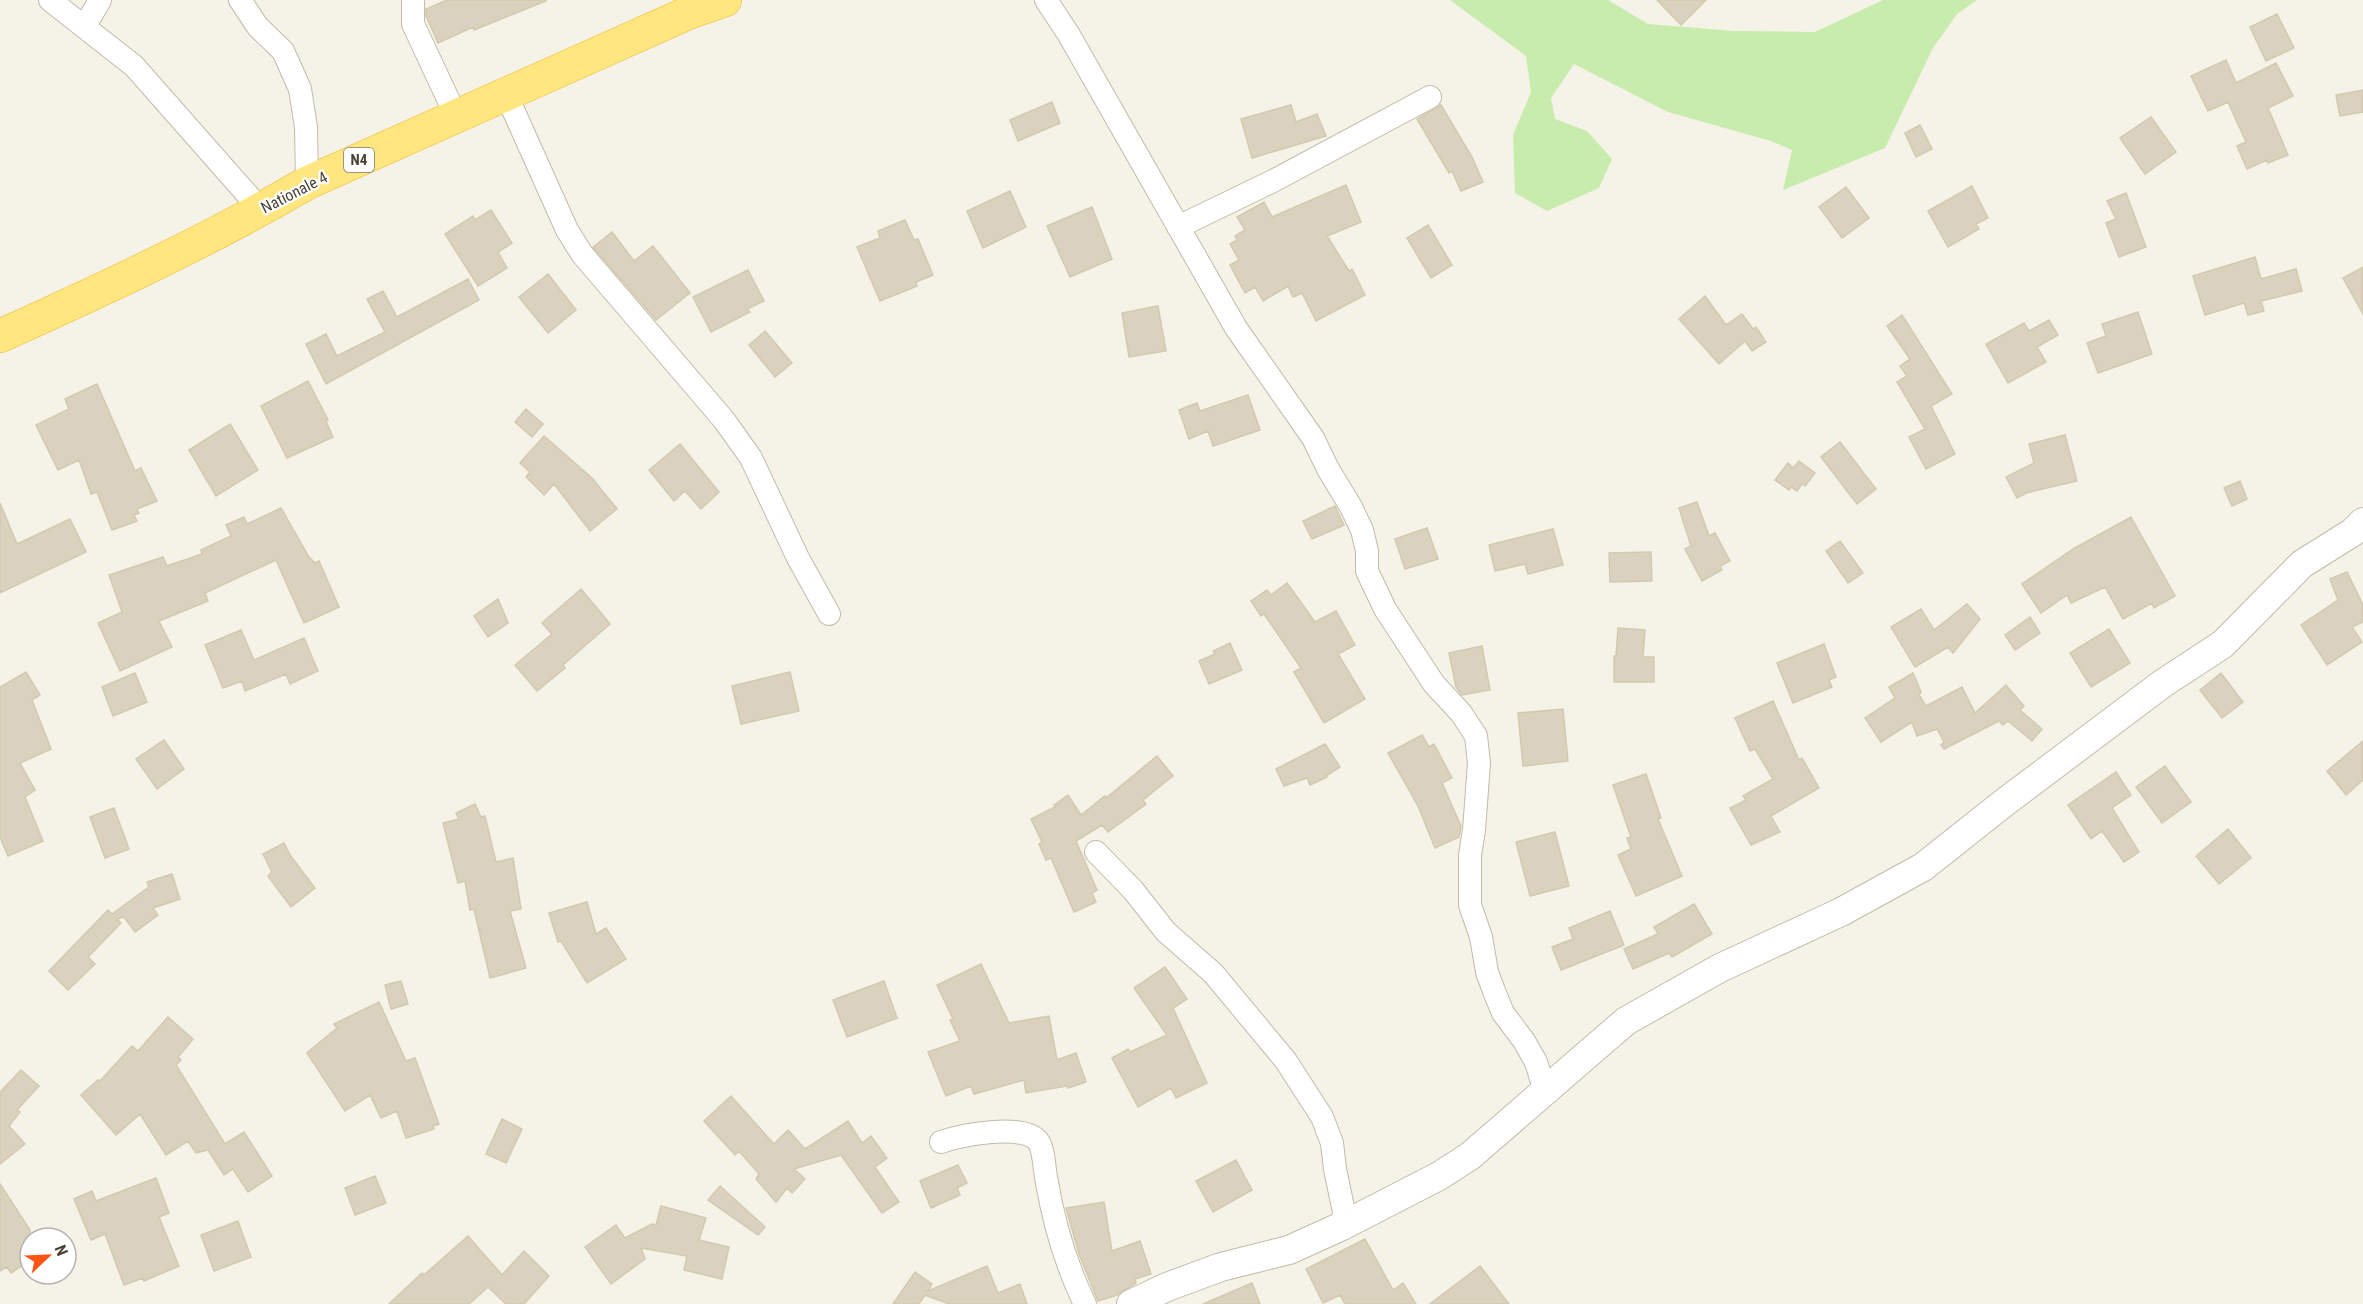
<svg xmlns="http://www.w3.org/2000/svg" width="2363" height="1304" font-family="'Roboto Condensed',sans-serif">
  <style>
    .green { fill: #c8ecad }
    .building { fill: #dad2be; stroke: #d2c9ae; stroke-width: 1.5 }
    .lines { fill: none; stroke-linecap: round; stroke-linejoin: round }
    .minor-casing { stroke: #c1bba9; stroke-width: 24 }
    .tertiary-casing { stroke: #c1bba9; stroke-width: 30 }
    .trunk-casing { stroke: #e8ba2e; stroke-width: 34 }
    .minor { stroke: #fff; stroke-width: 22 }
    .tertiary { stroke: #fff; stroke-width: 28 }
    .trunk { stroke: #ffe67f; stroke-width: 33 }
    .labels { text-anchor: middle; stroke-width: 4.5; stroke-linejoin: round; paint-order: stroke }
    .shield { fill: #fff; stroke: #7f7b72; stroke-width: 1.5 }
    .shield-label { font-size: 15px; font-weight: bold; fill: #484335 }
    .street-label { font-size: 16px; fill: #484335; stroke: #fff }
  </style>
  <rect width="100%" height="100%" fill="#f5f2e7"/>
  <path class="green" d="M1450 0H1608L1648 24 1734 31 1815 32 1883 0H1977L1957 14 1933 48 1885 148 1783 190 1792 150 1771 141 1668 112 1574 64 1551 98 1555 119 1587 131 1612 159 1599 188 1547 211 1515 193 1513 135 1531 92 1526 56Z"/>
  <path class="building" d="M447 0H546V1L474 30 473 27 438 43 426 16V9Z
    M1657 0H1706L1681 25Z
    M2277 14 2294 48 2266 61 2250 27Z
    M2226 60 2236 83 2276 63 2293 96 2268 108 2288 155 2268 163 2267 160 2247 169 2237 146 2246 142 2228 102 2208 111 2191 76Z
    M2363 90V112L2340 116 2336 95Z
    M1052 102 1060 123 1018 141 1010 120Z
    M1291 105 1296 122 1317 114 1326 136 1252 158 1241 119Z
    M1441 105 1472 157 1483 182 1461 191 1452 171 1449 173 1417 119Z
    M2151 117 2176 152 2145 174 2120 138Z
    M1920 125 1932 149 1916 157 1905 133Z
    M1346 185 1361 222 1327 236 1349 271 1352 269 1365 295 1316 321 1302 293 1293 297 1288 286 1263 301 1255 287 1245 293 1230 265 1239 260 1230 244 1237 240 1235 236 1245 230 1237 217 1264 202 1272 217Z
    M1972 186 1988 218 1976 224 1979 229 1948 247 1928 211Z
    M1846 187 1869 218 1842 238 1819 207Z
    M1010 191 1026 227 983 248 967 211Z
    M2126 193 2146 247 2119 257 2106 223 2116 219 2107 201Z
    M1092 207 1112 259 1070 277 1047 226Z
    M491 210 512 243 498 252 507 268 478 286 445 234 473 216 475 220Z
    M905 220 914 240 918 239 933 275 916 282 917 286 880 301 857 247 880 238 878 231Z
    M1428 225 1452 265 1431 278 1407 238Z
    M612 232 634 261 653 246 690 293 656 320 593 247Z
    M2255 257 2261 279 2296 269 2302 291 2261 301 2264 311 2248 315 2244 303 2205 315 2193 276Z
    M2363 267V314L2343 278Z
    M748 270 764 301 747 309 750 312 711 332 693 297Z
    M548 274 576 310 548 333 519 297Z
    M468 279 479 300 326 384 306 344 326 334 337 356 385 332 367 299 383 291 397 317Z
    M1705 296 1726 325 1742 314 1753 329 1756 327 1766 342 1752 351 1745 341 1719 364 1679 319Z
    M1158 306 1166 351 1129 357 1122 313Z
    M2138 312 2152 354 2098 373 2087 343 2106 336 2102 324Z
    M1902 315 1952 394 1931 406 1955 454 1926 469 1909 437 1925 429 1897 382 1907 376 1900 366 1910 359 1887 326Z
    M2049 320 2058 335 2037 347 2046 362 2008 383 1986 344 2024 323 2029 331Z
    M765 331 792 363 775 377 749 345Z
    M308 381 328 420 326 421 333 437 287 458 261 406Z
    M97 384 135 471 141 468 157 501 137 509 139 513 134 515 137 521 112 530 97 492 91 494 79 460 58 470 36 425 69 409 65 399Z
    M1248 395 1260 430 1213 446 1208 431 1189 439 1179 410 1197 403 1200 411Z
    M526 409 543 424 532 437 515 422Z
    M230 424 258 470 216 496 189 450Z
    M2065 435 2077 481 2026 493 2017 498 2006 477 2034 463 2029 444Z
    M544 436 592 478 617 509 590 531 554 484 544 495 526 477 530 472 520 463Z
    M1840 442 1876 489 1857 504 1821 457Z
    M680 444 719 492 701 509 685 491 674 501 649 470Z
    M1799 461 1815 473 1805 486 1802 484 1797 491 1791 487 1789 490 1775 480 1788 463 1793 468Z
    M2240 481 2247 499 2232 506 2224 488Z
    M1697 502 1709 536 1715 533 1730 561 1720 566 1722 570 1702 581 1685 549 1691 546 1679 508Z
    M0 503 17 544 70 519 86 552 0 593Z
    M1335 506 1344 525 1312 539 1303 521Z
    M281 508 309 557 315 563 319 561 339 607 304 623 276 560 205 593 208 601 159 621 172 647 120 671 98 623 122 612 109 575 163 557 167 566 202 554 201 550 231 536 226 525 244 517 247 524Z
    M2131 517 2175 596 2154 608 2152 603 2123 619 2105 587 2071 603 2067 595 2041 613 2022 584 2073 549Z
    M1427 528 1438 559 1405 569 1395 539Z
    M1553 529 1563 565 1528 574 1525 564 1495 571 1489 545Z
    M1840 541 1863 573 1848 583 1826 551Z
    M1651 552 1652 581 1610 582 1609 553Z
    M2347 572 2363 605V622L2352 627 2362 642 2327 665 2301 625 2338 600 2330 579Z
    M1287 583 1315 622 1336 611 1355 645 1338 654 1365 699 1324 723 1294 672 1301 668 1264 614 1261 616 1251 601 1267 590 1271 595Z
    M581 589 610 624 563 665 565 668 537 691 515 665 552 634 542 623Z
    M498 599 508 623 488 637 474 616Z
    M1967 604 1980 619 1953 653 1948 647 1915 667 1891 627 1921 609 1934 630Z
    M2030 617 2040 633 2015 650 2005 635Z
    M1618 628 1645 630 1643 657H1654V682H1614V656H1616Z
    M2109 629 2130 663 2091 687 2070 653Z
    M241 630 254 660 304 638 318 671 290 684 286 674 245 691 242 681 223 688 205 645Z
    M1230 643 1242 670 1209 684 1199 661 1215 654 1213 651Z
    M1824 644 1836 677 1829 680 1832 687 1793 703 1777 663Z
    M1482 646 1490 690 1462 695 1456 687 1449 653Z
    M26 672 40 695 32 700 51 749 20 763 35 790 25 797 43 841 8 856 0 837V687Z
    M790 672 799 711 741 724 732 686Z
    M135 673 147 702 113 716 102 687Z
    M1913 673 1921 692 1919 695 1926 706 1962 687 1975 713 2006 685 2024 706 2020 710 2042 729 2032 741 2008 721 2003 725 1999 721 1944 749 1941 745 1944 742 1937 729 1917 736 1912 722 1881 742 1865 718 1895 698 1889 687Z
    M2221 673 2243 702 2222 718 2200 690Z
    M1773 701 1799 760 1802 758 1819 788 1771 816 1780 832 1751 845 1730 808 1746 800 1743 796 1773 779 1755 749 1750 751 1735 718Z
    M1563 709 1568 761 1523 766 1518 713Z
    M1422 735 1429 747 1434 744 1452 778 1442 783 1461 826 1459 837 1435 848 1418 806 1388 753Z
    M164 740 184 769 157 789 136 759Z
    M2363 741V780L2346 795 2327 771Z
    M1325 744 1340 767 1326 776 1327 777 1310 785 1307 778 1284 786 1276 769Z
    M1157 756 1173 776 1143 800 1146 804 1108 832 1102 825 1076 841 1097 890 1092 893 1096 902 1074 912 1051 858 1046 860 1039 844 1042 842 1031 819 1055 807 1054 805 1068 795 1081 815 1105 796 1106 798Z
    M2165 766 2191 802 2162 823 2136 787Z
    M2116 772 2131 795 2112 808 2139 852 2124 862 2102 831 2091 839 2068 805Z
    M1646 774 1661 818 1658 819 1682 876 1636 896 1618 855 1631 849 1627 838 1631 837 1613 785Z
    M475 804 481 817 485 816 496 862 513 858 521 909 510 911 526 968 490 978 474 909 470 910 465 881 458 883 443 823 459 819 456 813Z
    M114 808 129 849 105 858 90 817Z
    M2228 829 2251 858 2219 884 2196 856Z
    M1555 832 1569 886 1530 896 1516 842Z
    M284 843 290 855 315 888 291 907 268 876 272 872 263 854Z
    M172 874 180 899 153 908 158 915 135 932 124 917 117 919 121 923 88 957 95 964 68 990 49 971 108 910 112 914 149 887 147 882Z
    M587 902 596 934 606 928 626 959 587 983 561 941 558 942 549 913Z
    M1694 904 1712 934 1672 957 1669 953 1633 969 1624 949 1658 934 1654 927Z
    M1610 911 1624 945 1561 970 1552 947 1573 939 1569 928Z
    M981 964 1009 1023 1049 1016 1057 1060 1076 1053 1086 1082 1068 1088 1067 1086 1026 1093 1024 1080 974 1094 971 1086 946 1096 928 1052 960 1041 950 1020 953 1019 937 985Z
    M1165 967 1187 999 1173 1008 1207 1083 1176 1098 1171 1088 1138 1107 1112 1058 1128 1049 1130 1052 1167 1035 1134 988Z
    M401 981 408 1004 391 1009 385 985Z
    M884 981 897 1018 847 1037 833 1000Z
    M379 1002 406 1061 415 1058 439 1124 433 1126 434 1129 406 1138 397 1111 381 1118 370 1095 345 1111 307 1053 337 1028 334 1024Z
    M168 1017 193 1039 178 1057 181 1060 176 1065 225 1144 244 1132 272 1176 248 1192 233 1169 224 1175 208 1150 196 1153 188 1141 166 1155 140 1114 116 1135 81 1095 98 1080 100 1081 132 1046 138 1051Z
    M21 1070 39 1086 17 1110 20 1112 9 1126 25 1144 0 1164V1092Z
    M731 1096 774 1144 788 1130 805 1149 848 1121 862 1143 871 1136 887 1158 875 1167 899 1202 882 1213 841 1155 794 1169 805 1179 792 1193 787 1188 776 1202 756 1179 759 1174 739 1151 735 1155 704 1121Z
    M502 1119 522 1129 506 1163 486 1154Z
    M1236 1160 1252 1190 1213 1212 1196 1181Z
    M958 1165 967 1183 957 1188 960 1195 931 1208 920 1181Z
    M375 1176 386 1203 355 1215 345 1188Z
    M156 1178 169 1213 159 1217 179 1266 144 1281 143 1278 124 1285 105 1234 91 1240 74 1199 92 1191 96 1201Z
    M0 1184 30 1230V1260L11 1273 7 1267 0 1271Z
    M720 1186 765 1227 758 1235 708 1200Z
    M1104 1202 1112 1251 1140 1241 1151 1274 1135 1279 1136 1283 1117 1295 1098 1301 1079 1254 1066 1208Z
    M661 1206 706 1218 699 1240 729 1247 722 1279 684 1270 687 1256 641 1248 645 1259 611 1284 585 1247 616 1225 625 1238 652 1224 656 1225Z
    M238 1221 251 1257 214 1271 201 1235Z
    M468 1236 502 1275 524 1251 549 1276 524 1304H506L488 1287 469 1304H389L422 1273 424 1275Z
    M1365 1239 1393 1290 1403 1283 1416 1304H1345L1340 1295 1323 1303 1306 1269Z
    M987 1266 998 1293 1020 1284 1027 1304H949L925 1295 919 1304H893L915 1272 932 1284 928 1291Z
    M1480 1266 1509 1304H1430Z
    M1252 1283 1260 1304H1203Z"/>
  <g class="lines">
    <g class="minor-casing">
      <path id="minor" d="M50 0 134 66 261 210
        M240 0 258 27 283 51 300 89 306 127 307 183
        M413 0V24L456 116
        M1046 0 1069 35 1236 328 1313 438 1328 469 1351 507 1362 530 1367 551V571L1385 609 1434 684 1461 713 1476 736 1479 763 1474 830 1470 855V905L1481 937 1487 972 1494 991 1503 1013 1524 1041 1536 1062 1545 1091
        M85 26 100 0
        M506 94 567 230 582 254 724 420 751 458 798 558 829 614
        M1178 227 1273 181 1430 97
        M1096 852 1133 890 1166 932 1213 973 1286 1061 1322 1117 1332 1143 1335 1169 1344 1212 1342 1226
        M941 1142C961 1135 1023 1123 1038 1141 1044 1149 1044 1167 1046 1177 1053 1220 1066 1265 1085 1304"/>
    </g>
    <g class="tertiary-casing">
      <path id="tertiary" d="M1131 1304 1167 1287 1221 1267 1289 1250 1342 1226 1439 1176 1470 1156 1626 1021 1720 968 1841 912 1923 867 2005 802 2162 684 2223 644 2302 564 2353 532 2363 522"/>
    </g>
    <g class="trunk-casing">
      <path id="trunk" d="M0 336C104 289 208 241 307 183L688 13 725 0"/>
    </g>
    <use href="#minor" class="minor"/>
    <use href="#tertiary" class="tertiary"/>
    <use href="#trunk" class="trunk"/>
  </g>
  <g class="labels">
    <rect class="shield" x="344" y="148" width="30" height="24" rx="4.5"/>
    <g class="shield-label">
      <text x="359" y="165">N4</text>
    </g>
    <g class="street-label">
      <text transform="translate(294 192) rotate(-27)" y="6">Nationale 4</text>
    </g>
  </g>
  <g transform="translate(48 1256) rotate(67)"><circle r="28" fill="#ffffff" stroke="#b6b4ae" stroke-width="1.5"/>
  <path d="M0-4.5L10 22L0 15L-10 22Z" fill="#ff5314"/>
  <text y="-9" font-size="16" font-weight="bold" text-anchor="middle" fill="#484335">N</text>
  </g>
</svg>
